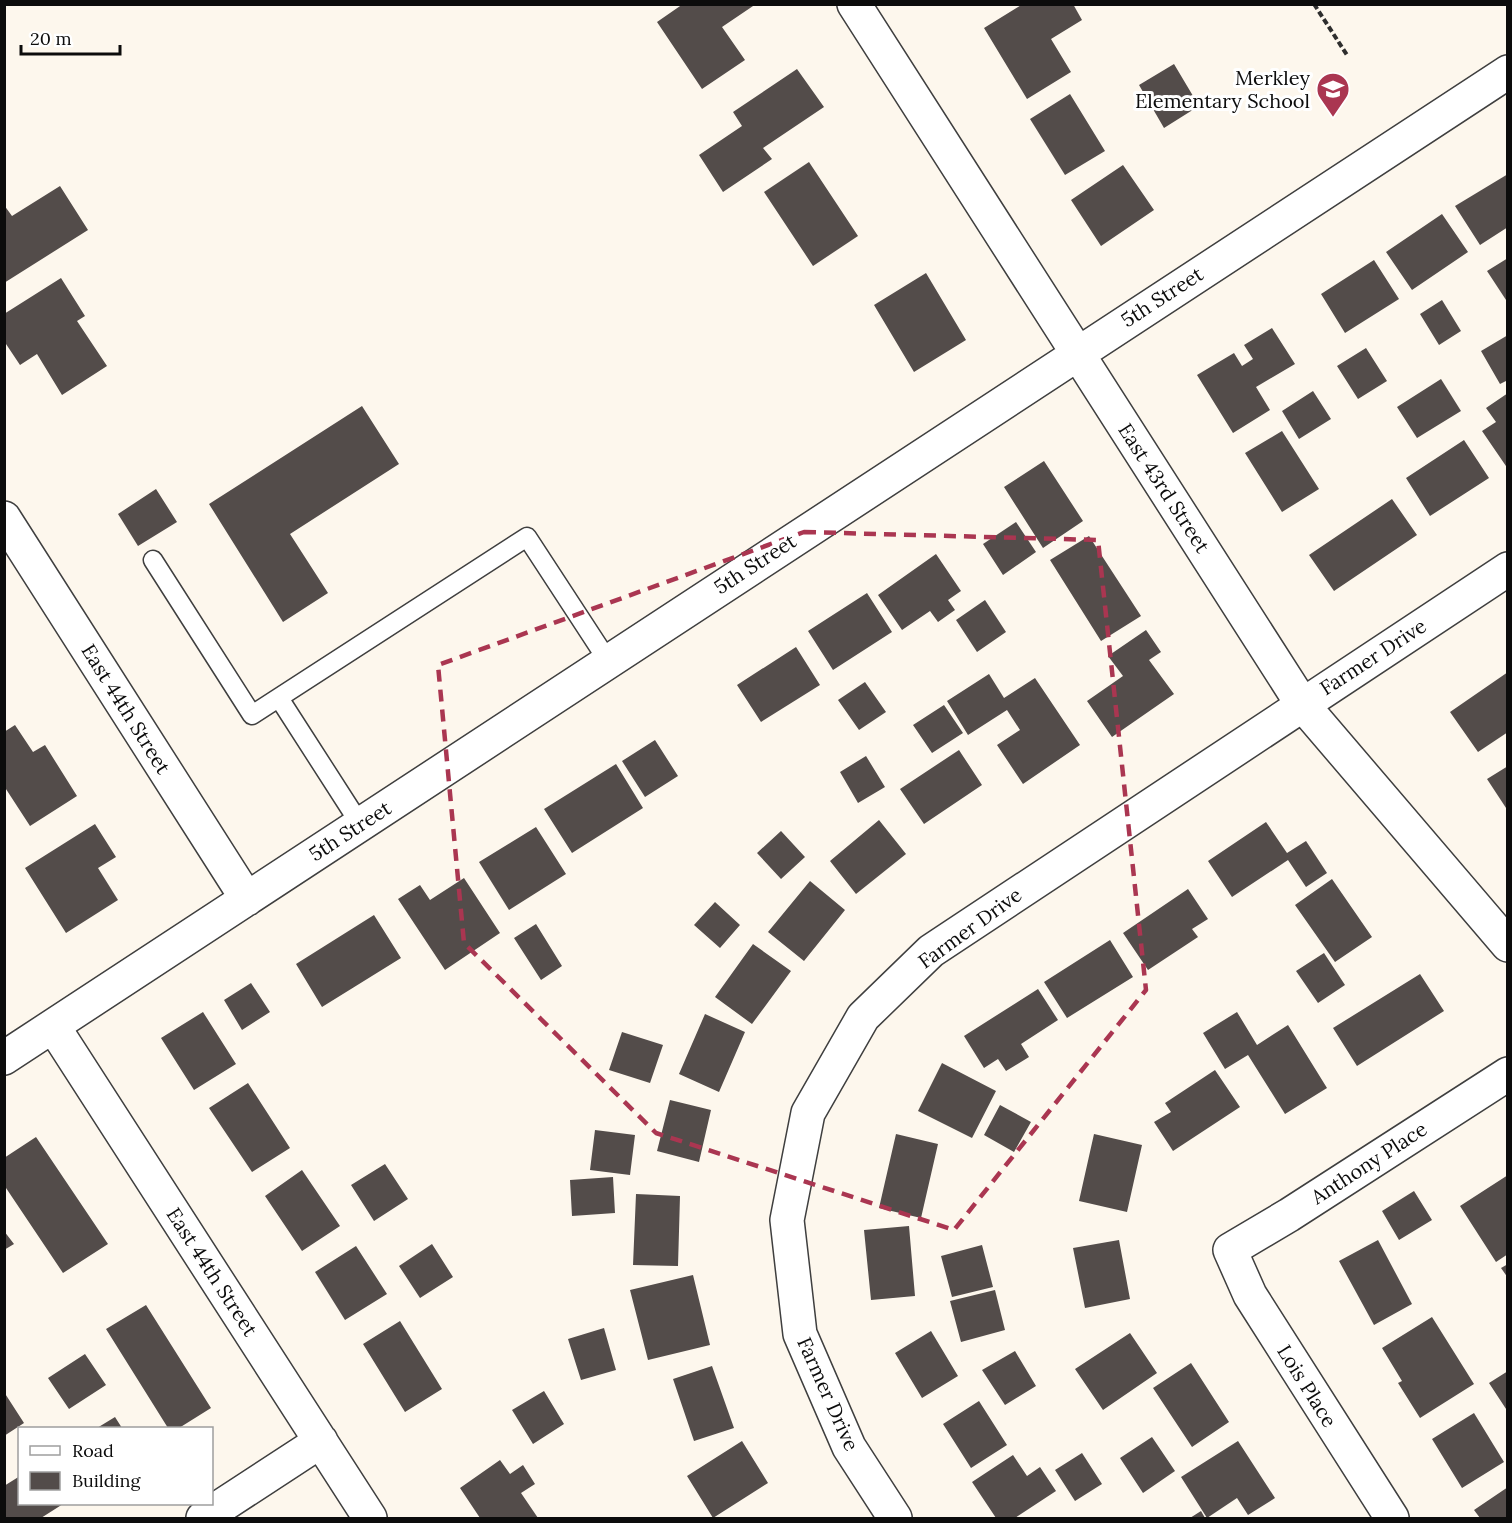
<svg xmlns="http://www.w3.org/2000/svg" width="1512" height="1523" font-family="Lora,serif">
  <style>
    .building { fill: #534c4a }
    .lines { fill: none; stroke-linecap: round; stroke-linejoin: round }
    .lane-casing { stroke: #3f3f3f; stroke-width: 21 }
    .street-casing { stroke: #3f3f3f; stroke-width: 36 }
    .path { stroke: #2e2e2e; stroke-width: 4; stroke-dasharray: 6 3; stroke-linecap: butt }
    .lane { stroke: #fff; stroke-width: 18 }
    .street { stroke: #fff; stroke-width: 33 }
    .marked { fill: none; stroke: #aa3651; stroke-width: 4.5; stroke-dasharray: 12 8; stroke-linejoin: round }
    .labels { text-anchor: middle; stroke-width: 6; stroke-linejoin: round; paint-order: stroke }
    .poi-label { font-size: 20px; fill: #0c0c0c; stroke: #fff; text-anchor: end }
    .street-label { font-size: 20px; fill: #0c0c0c; stroke: #fff }
  </style>
  <rect width="100%" height="100%" fill="#fdf7ed"/>
  <path class="building" d="M683 4H756L722 27 745 60 702 89 657 22Z
    M1023 4H1073L1082 20 1051 39 1071 72 1027 99 984 28Z
    M1174 64 1199 106 1164 128 1139 85Z
    M797 69 824 107 763 148 772 159 723 192 699 155 742 126 733 112Z
    M1070 94 1105 151 1065 175 1030 119Z
    M809 162 858 236 813 266 764 192Z
    M1123 165 1154 210 1101 246 1071 200Z
    M1508 174V227L1480 245 1455 206Z
    M60 186 88 230 4 283V205L12 216Z
    M1442 214 1468 252 1412 290 1386 252Z
    M1508 258V303L1487 271Z
    M1374 260 1399 299 1345 333 1321 294Z
    M926 273 966 340 914 372 874 305Z
    M61 278 85 316 77 321 107 366 62 395 37 354 20 365 4 341V314Z
    M1442 300 1461 331 1439 345 1420 314Z
    M1272 328 1295 364 1256 387 1270 410 1233 433 1197 375 1234 353 1242 366 1253 359 1244 345Z
    M1508 335V380L1500 384 1481 351Z
    M1366 348 1387 381 1358 399 1337 366Z
    M1441 379 1461 411 1417 438 1397 407Z
    M1313 391 1331 419 1299 439 1282 411Z
    M1508 393V469L1482 431 1496 422 1486 408Z
    M362 406 399 464 290 534 328 593 283 622 209 504Z
    M1282 431 1319 489 1282 512 1245 453Z
    M1464 440 1489 478 1430 516 1406 478Z
    M1044 461 1083 521 1043 548 1004 487Z
    M156 489 177 522 138 546 118 514Z
    M1392 499 1417 535 1334 591 1309 555Z
    M1016 522 1036 552 1003 575 983 544Z
    M1089 536 1141 616 1101 641 1050 560Z
    M936 554 961 591 948 600 955 610 938 622 930 611 902 630 878 595Z
    M867 593 892 632 833 670 808 631Z
    M985 600 1006 632 977 652 956 620Z
    M1146 630 1161 652 1149 660 1174 694 1112 737 1087 701 1123 676 1108 656Z
    M796 647 820 685 761 722 737 685Z
    M1508 672V732L1478 752 1450 712Z
    M989 674 1004 698 1035 678 1080 745 1023 784 997 745 1020 730 1007 710 968 735 947 701Z
    M865 682 886 712 859 730 838 700Z
    M944 705 963 733 932 753 913 725Z
    M15 725 33 752 45 745 77 796 30 826 4 786V732Z
    M655 740 678 776 645 797 622 761Z
    M959 750 982 785 924 824 900 789Z
    M866 756 885 787 858 803 840 772Z
    M616 764 643 808 572 853 544 809Z
    M1508 766V811L1487 779Z
    M879 820 906 854 856 894 830 861Z
    M1266 822 1287 853 1306 841 1327 873 1306 887 1288 860 1232 897 1208 861Z
    M95 824 116 857 98 868 118 900 66 933 25 868Z
    M536 827 566 874 509 910 479 862Z
    M781 831 805 857 781 879 757 853Z
    M464 878 500 933 445 970 398 899 420 885 430 900Z
    M1332 879 1372 937 1335 962 1295 905Z
    M810 881 845 910 804 961 768 932Z
    M1188 889 1208 919 1192 929 1198 937 1148 970 1123 933Z
    M715 902 740 925 720 948 694 925Z
    M374 915 401 958 322 1007 296 964Z
    M536 924 562 966 541 980 514 938Z
    M1110 940 1133 977 1067 1018 1044 982Z
    M753 944 791 971 752 1024 715 997Z
    M1324 953 1345 985 1318 1003 1296 971Z
    M1420 974 1444 1011 1357 1066 1333 1028Z
    M251 983 270 1012 242 1030 224 1000Z
    M1038 989 1058 1020 1021 1044 1029 1057 1006 1071 998 1059 984 1068 964 1036Z
    M203 1012 236 1064 194 1090 161 1038Z
    M1237 1012 1257 1045 1288 1025 1327 1088 1285 1114 1248 1055 1225 1069 1203 1033Z
    M705 1014 745 1032 719 1092 679 1074Z
    M622 1032 663 1045 650 1083 609 1070Z
    M942 1063 996 1091 972 1138 918 1111Z
    M1215 1070 1240 1107 1173 1151 1154 1122 1171 1112 1165 1103Z
    M248 1083 290 1148 252 1172 209 1108Z
    M670 1100 711 1110 699 1162 657 1151Z
    M1000 1105 1031 1122 1014 1152 984 1135Z
    M595 1130 635 1135 630 1175 590 1170Z
    M896 1134 938 1144 921 1218 879 1208Z
    M1094 1134 1142 1145 1127 1212 1079 1201Z
    M36 1137 108 1244 63 1273 4 1185V1158Z
    M385 1164 408 1199 374 1221 351 1185Z
    M302 1170 340 1226 302 1251 265 1196Z
    M1508 1175V1254L1496 1262 1460 1206Z
    M613 1177 615 1213 572 1216 570 1180Z
    M1414 1191 1432 1220 1399 1240 1382 1211Z
    M636 1194 680 1196 678 1266 633 1265Z
    M909 1226 915 1296 871 1300 864 1230Z
    M4 1231 14 1244 4 1250Z
    M1119 1240 1130 1299 1085 1308 1073 1248Z
    M1378 1240 1412 1304 1374 1325 1339 1261Z
    M432 1244 453 1277 420 1298 399 1266Z
    M982 1245 993 1287 952 1297 941 1256Z
    M356 1246 387 1294 345 1320 315 1272Z
    M1508 1264V1278L1501 1268Z
    M693 1275 710 1345 648 1360 630 1290Z
    M995 1290 1005 1330 961 1342 950 1301Z
    M146 1305 211 1408 179 1428H168L106 1329Z
    M1432 1317 1474 1384 1420 1418 1398 1383 1402 1381 1382 1348Z
    M400 1321 442 1389 405 1412 363 1344Z
    M604 1328 616 1370 581 1380 568 1339Z
    M931 1331 958 1376 922 1398 895 1353Z
    M1130 1333 1157 1373 1103 1410 1075 1369Z
    M1015 1351 1036 1386 1005 1405 982 1370Z
    M85 1354 106 1385 69 1409 48 1378Z
    M1191 1363 1229 1422 1192 1447 1153 1388Z
    M712 1366 734 1428 694 1441 673 1379Z
    M1508 1371V1412L1489 1383Z
    M544 1391 564 1424 533 1444 512 1410Z
    M4 1392 24 1423 4 1436Z
    M979 1401 1007 1445 971 1468 943 1424Z
    M1474 1413 1504 1462 1462 1488 1432 1439Z
    M115 1417 122 1428H97Z
    M1152 1437 1175 1471 1143 1493 1120 1458Z
    M742 1441 768 1483 713 1518 687 1476Z
    M1238 1441 1275 1498 1248 1515 1237 1498 1207 1518 1181 1477Z
    M1082 1453 1102 1484 1075 1501 1055 1470Z
    M1013 1455 1027 1476 1040 1467 1056 1491 1015 1518H996L972 1482Z
    M500 1460 510 1474 523 1465 535 1484 521 1493 538 1518H480L460 1488Z
    M20 1476V1504H63L41 1518H4V1486Z
    M1508 1487V1518H1480L1474 1510Z
    M1201 1511 1205 1518H1190Z"/>
  <g class="lines">
    <g class="lane-casing">
      <path id="lane" d="M153 560 252 715 527 537 608 661
        M279 698 360 824"/>
    </g>
    <g class="street-casing">
      <path id="street" d="M854 4 1302 704 1508 945
        M4 518 247 899
        M53 1026 370 1518
        M4 1058 1508 72
        M203 1518 321 1441
        M895 1518 849 1447 800 1334 787 1220 808 1113 863 1017 931 951 1508 569
        M1392 1518 1250 1295 1230 1250 1289 1215 1508 1074"/>
    </g>
    <path class="path" d="M1314 4 1347 55"/>
    <use href="#lane" class="lane"/>
    <use href="#street" class="street"/>
  </g>
  <path class="marked" d="M804 532 1098 540 1146 990 954 1230 656 1133 464 943 438 665Z"/>
  <defs>
    <g id="school-pin" transform="scale(1.725)"><path d="M0 17L-7.5 6A9.5 9.5 0 1 1 7.5 6Z" fill="#aa3651" stroke="#fff"/><path d="M0-5L7-2L0 1L-7-2ZM-4 1L0 2.5L4 1V4Q0 6-4 4Z" fill="#fff"/></g>
  </defs>
  <g fill-rule="evenodd">
    <use href="#school-pin" x="1333" y="89"/>
  </g>
  <g class="labels">
    <g class="poi-label">
      <text x="1310" y="85">Merkley<tspan x="1310" dy="23">Elementary School</tspan></text>
    </g>
    <g class="street-label">
      <text transform="translate(1162 297) rotate(-33)" y="7">5th Street</text>
      <text transform="translate(1164 488) rotate(57)" y="7">East 43rd Street</text>
      <text transform="translate(755 564) rotate(-33)" y="7">5th Street</text>
      <text transform="translate(1373 657) rotate(-33)" y="7">Farmer Drive</text>
      <text transform="translate(126 709) rotate(58)" y="7">East 44th Street</text>
      <text transform="translate(350 831) rotate(-33)" y="7">5th Street</text>
      <text transform="translate(970 928) rotate(-36)" y="7">Farmer Drive</text>
      <text transform="translate(1369 1163) rotate(-33)" y="7">Anthony Place</text>
      <text transform="translate(212 1272) rotate(57)" y="7">East 44th Street</text>
      <text transform="translate(1307 1386) rotate(58)" y="7">Lois Place</text>
      <text transform="translate(828 1394) rotate(66)" y="7">Farmer Drive</text>
    </g>
  </g>
  <rect width="1512" height="1523" fill="none" stroke="#0c0c0c" stroke-width="12"/>
  <rect x="18" y="1427" width="195" height="78" fill="#ffffff" stroke="#9e9e9e" stroke-width="1.5"/>
  <rect x="30" y="1446" width="30" height="9" fill="#ffffff" stroke="#9e9e9e" stroke-width="1.5"/>
  <text x="72" y="1457" font-size="18" fill="#0c0c0c">Road</text>
  <rect x="30" y="1472" width="30" height="18" fill="#534c4a" stroke="#9e9e9e" stroke-width="1.5"/>
  <text x="72" y="1487" font-size="18" fill="#0c0c0c">Building</text>
  <path d="M21 45v9h99v-9" fill="none" stroke="#0c0c0c" stroke-width="3"/>
  <text x="30" y="45" font-size="18" fill="#0c0c0c" stroke="#ffffff" stroke-width="4.5" paint-order="stroke">20 m</text>
</svg>
